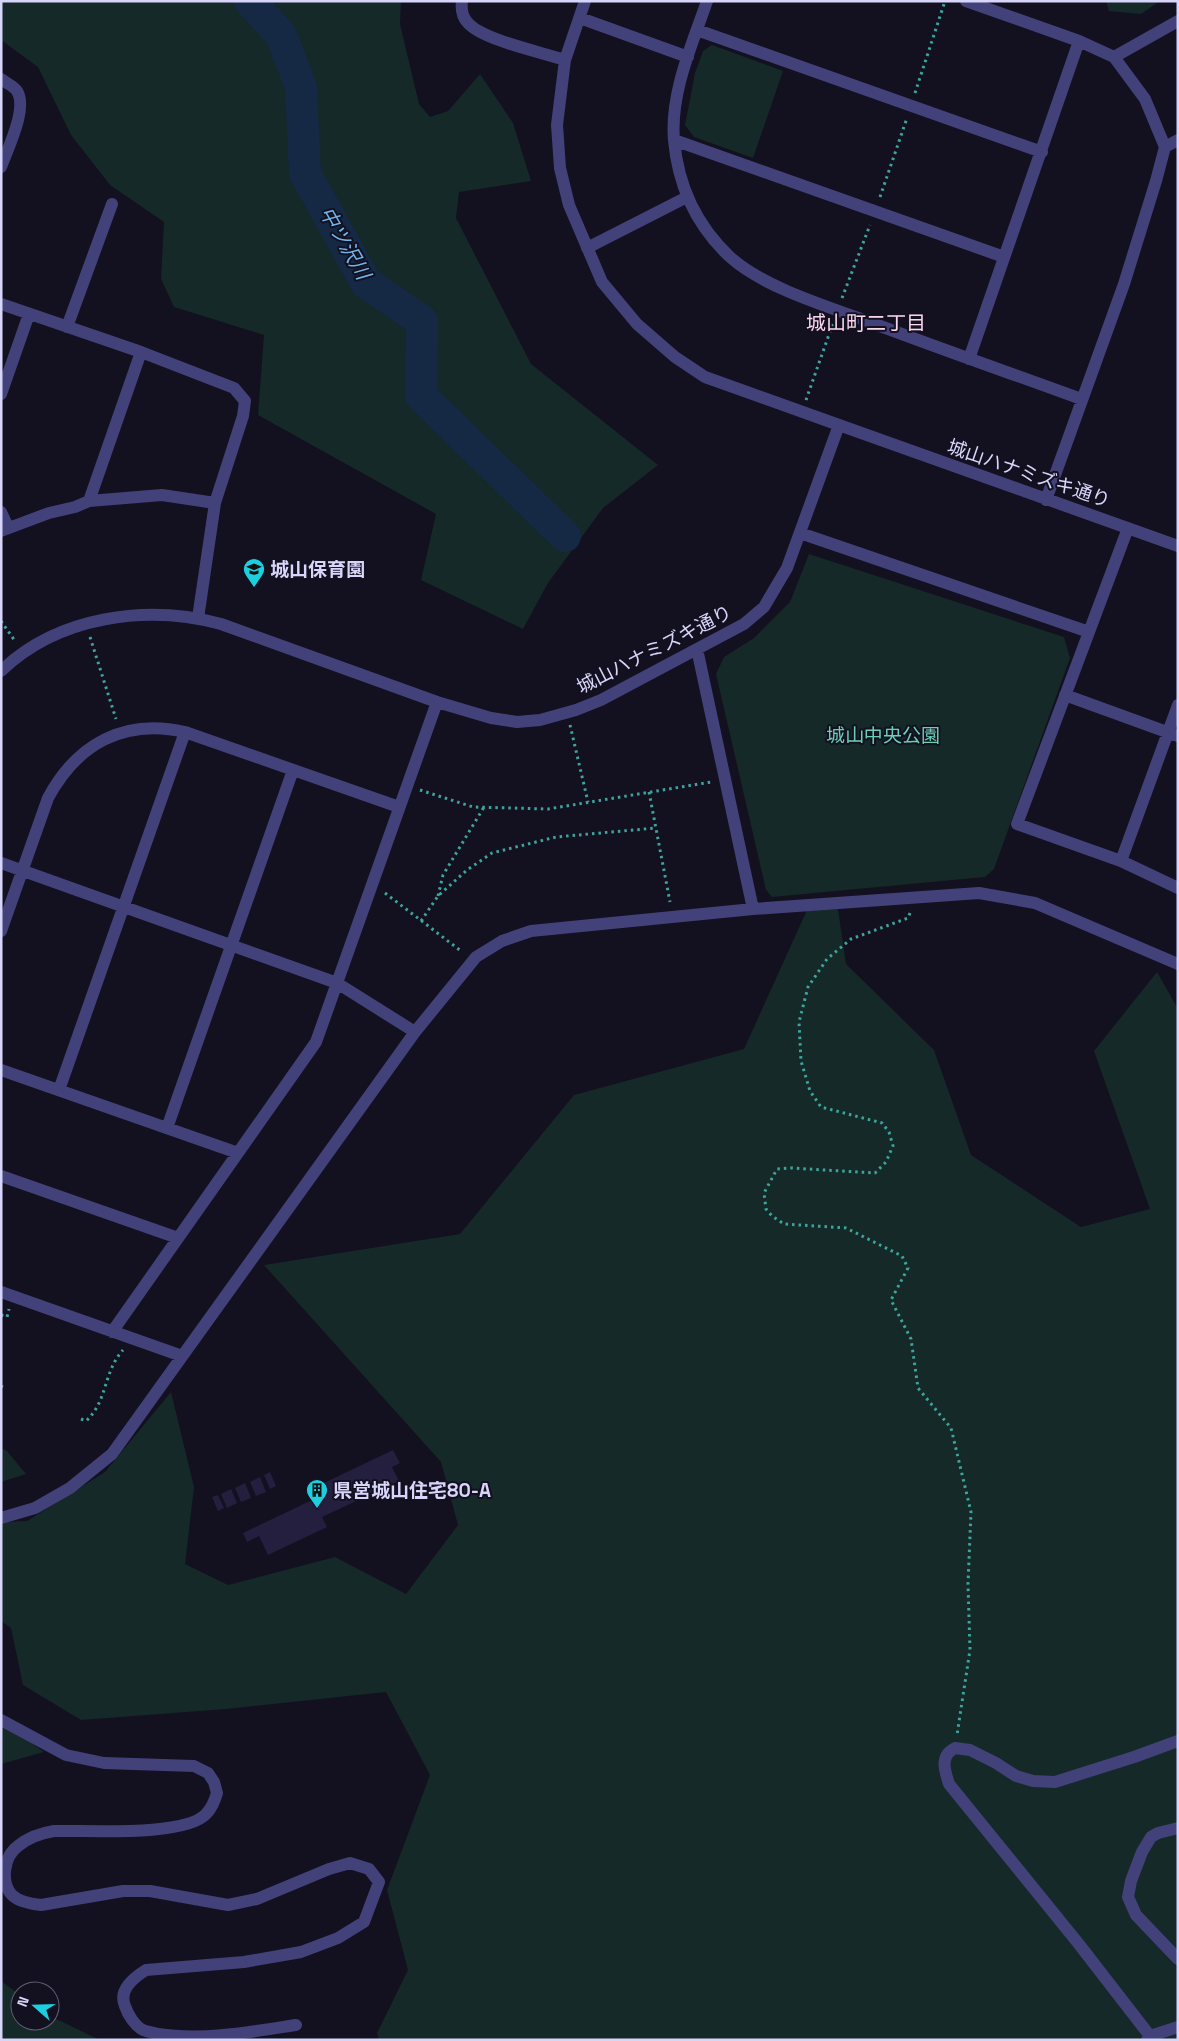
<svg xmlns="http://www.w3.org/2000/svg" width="1179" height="2041" font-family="'Space Grotesk','Noto Sans JP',sans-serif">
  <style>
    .green { fill: #142928 }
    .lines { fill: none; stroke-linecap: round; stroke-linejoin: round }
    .river { stroke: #152945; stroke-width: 32 }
    .building { fill: #241e3f }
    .path { stroke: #3da59d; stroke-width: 3; stroke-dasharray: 2.5 4; stroke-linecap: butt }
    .minor { stroke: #42417a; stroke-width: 12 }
    .labels { text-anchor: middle; stroke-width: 4; stroke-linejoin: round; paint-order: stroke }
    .street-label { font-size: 19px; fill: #d8d5fa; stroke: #131020 }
    .poi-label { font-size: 19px; font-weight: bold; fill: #d8d5fa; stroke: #131020; text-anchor: start }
    .park-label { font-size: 19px; fill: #6ad0b5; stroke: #131020 }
    .water-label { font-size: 20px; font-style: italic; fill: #6fb5ed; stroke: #131020 }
    .neighbourhood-label { font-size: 20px; fill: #fad6ee; stroke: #131020 }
  </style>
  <rect width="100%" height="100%" fill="#131020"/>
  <path class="green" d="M1 1H401L400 24 419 104 430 117 448 111 480 74 513 123 531 181 459 192 456 218 531 364 658 465 603 508 548 583 523 629 421 580 436 514 258 415 264 335 174 307 161 279 164 222 110 185 71 135 38 67 1 40Z
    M1106 1H1160L1141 14 1109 11Z
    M712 45 783 71 753 158 694 137 685 125 695 73 703 51Z
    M809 554 1064 637 1070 658 994 869 985 877 772 897 766 890 716 674 724 657 754 638 790 602Z
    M812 899 837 902 846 964 934 1050 971 1155 1081 1227 1150 1209 1094 1051 1157 972 1178 1009V2040H379L377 2033 408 1970 387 1890 430 1775 386 1692 226 1709 81 1720 23 1685 11 1628 1 1621V1522L27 1521 105 1472 171 1392 194 1487 185 1564 228 1585 335 1557 406 1594 458 1525 441 1462 264 1265 460 1234 574 1095 744 1049Z
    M1 1448 7 1451 26 1474 1 1482Z
    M1 1721 44 1752 1 1764Z
    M1 1981 20 1995V2021H50V2016L100 2040H1Z"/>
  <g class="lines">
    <path class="river" d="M250 1 281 35 301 87 305 173 366 283 422 321 421 396 565 536"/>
  </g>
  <path class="building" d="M393 1450 400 1463 392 1467 399 1481 322 1517 327 1527 268 1555 259 1536 247 1542 243 1533 312 1500 307 1491Z
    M270 1472 276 1486 270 1489 264 1475Z
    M260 1477 266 1492 256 1496 250 1482Z
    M245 1483 251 1498 241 1502 235 1488Z
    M231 1489 237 1503 227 1508 221 1494Z
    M218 1495 224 1508 218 1511 212 1497Z"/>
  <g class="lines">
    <path class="path" d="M915 93 945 1
      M880 197 907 118
      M842 298 870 225
      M806 400 833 323
      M1 621 15 641
      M90 637 116 719
      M570 725 588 802
      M420 790 473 807 548 809 711 782
      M649 792 670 902
      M385 893 461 951
      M438 896 443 875 484 807
      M910 913 908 918 851 939 827 959 808 987 799 1022 801 1061 810 1091 821 1107 882 1123 889 1132 893 1146 886 1162 875 1173 791 1168 777 1169 764 1193 766 1209 772 1216 784 1224 846 1228 902 1256 908 1268 891 1300 911 1339 918 1388 951 1428 971 1512 968 1584 970 1650 957 1735
      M421 921 438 896 467 870 492 853 556 837 656 828
      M1 1315 7 1317 9 1309
      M1 1386 3 1387
      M81 1419 86 1421C108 1401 103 1372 123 1350"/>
    <path class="minor" d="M462 1C461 9 462 17 468 23 483 40 541 52 565 60
      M585 1 565 60 557 125 560 168 569 205 602 282 637 324 675 357 705 377 839 425
      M707 1C692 45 670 93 674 140 678 186 697 226 730 257 763 287 826 306 867 321 938 348 1010 373 1081 399
      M966 1 1079 41 1114 57 1145 99 1165 147 1156 181 1124 284 1046 500
      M580 18 688 57
      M697 30 1042 152
      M1114 57 1178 21
      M1 79C6 83 14 86 17 91 28 108 8 148 1 167
      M674 140 1004 257
      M1165 147 1178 140
      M587 248 687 197
      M1 304 141 352 234 388 245 401 243 416 215 503 198 618
      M67 327 112 204
      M969 359 1079 41
      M1 394 29 314
      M89 501 141 352
      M1 512 8 527
      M1128 528 1017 824 1121 861 1178 888
      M1 531 49 513 75 507 89 501 162 495 215 503
      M800 533 1089 632
      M697 649 753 909
      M1 671C58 616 147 604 221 624L437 702 491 718 517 722 540 720 576 710 601 700 744 624 764 607 787 568 839 425 1178 546
      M1065 695 1178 736
      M1121 861 1178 705
      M1 863 337 983 415 1032
      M1 931 48 798C77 744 124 718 185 732L399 807
      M1 1070 238 1153
      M59 1090 185 732
      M167 1128 293 770
      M1 1176 178 1238
      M1 1292 182 1356
      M112 1332 316 1042 437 702
      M1 1518 35 1508 70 1488 112 1454 415 1032 476 957 502 941 531 931 753 909 979 893 1035 903 1178 964
      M1 1720 66 1755 104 1763 194 1766 208 1773 214 1782 217 1793C215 1800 212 1808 206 1814 185 1837 86 1830 54 1831 41 1833 29 1837 18 1846 4 1856 0 1882 12 1895 19 1902 32 1904 41 1905L123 1891H150L228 1905 257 1899 329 1869 350 1863 369 1869 379 1882 364 1922 338 1938 301 1952 244 1962 146 1970C133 1978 118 1990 125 2006 128 2015 135 2026 143 2030 148 2032 154 2033 158 2034 203 2041 251 2032 296 2025
      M1178 1828 1158 1833 1151 1837 1142 1852 1131 1881 1128 1897 1136 1915 1178 1959
      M1150 2036 1078 1943 949 1784C945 1771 939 1756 955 1748L970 1750 996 1763 1016 1776 1033 1781 1055 1782 1134 1757 1178 1741
      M1147 2040 1150 2036 1178 2027"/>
  </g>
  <defs>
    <g id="school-pin" transform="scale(1.125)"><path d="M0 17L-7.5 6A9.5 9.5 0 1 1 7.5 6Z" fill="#1ccede" stroke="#131020"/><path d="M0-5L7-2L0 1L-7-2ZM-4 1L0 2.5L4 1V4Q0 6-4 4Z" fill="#111"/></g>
    <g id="building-pin" transform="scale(1.125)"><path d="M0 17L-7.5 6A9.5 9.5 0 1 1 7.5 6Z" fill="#1ccede" stroke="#131020"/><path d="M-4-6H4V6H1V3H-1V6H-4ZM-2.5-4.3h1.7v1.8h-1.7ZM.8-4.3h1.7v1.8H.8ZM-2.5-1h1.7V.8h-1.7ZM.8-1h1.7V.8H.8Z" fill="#111"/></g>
  </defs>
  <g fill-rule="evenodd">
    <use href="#school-pin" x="254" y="569"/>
    <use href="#building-pin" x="317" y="1490"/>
  </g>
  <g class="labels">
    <g class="street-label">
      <text transform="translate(1029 473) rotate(19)" y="7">城山ハナミズキ通り</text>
      <text transform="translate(654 649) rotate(-27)" y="7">城山ハナミズキ通り</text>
    </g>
    <g class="poi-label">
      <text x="270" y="576">城山保育園</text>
      <text x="333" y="1497">県営城山住宅80-A</text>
    </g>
    <g class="park-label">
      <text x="883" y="742">城山中央公園</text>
    </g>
    <g class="water-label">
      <text transform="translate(345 243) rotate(60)" y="7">中ツ沢川</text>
    </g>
    <g class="neighbourhood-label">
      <text x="866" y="330">城山町二丁目</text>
    </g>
  </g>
  <rect width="1179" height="2041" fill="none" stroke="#d8d5fa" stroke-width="5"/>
  <g transform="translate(35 2006) rotate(290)"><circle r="24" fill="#131020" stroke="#625f77"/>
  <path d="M0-4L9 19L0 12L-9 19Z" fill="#1ccede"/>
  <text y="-8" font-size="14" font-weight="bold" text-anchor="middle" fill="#d8d5fa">N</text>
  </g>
</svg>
